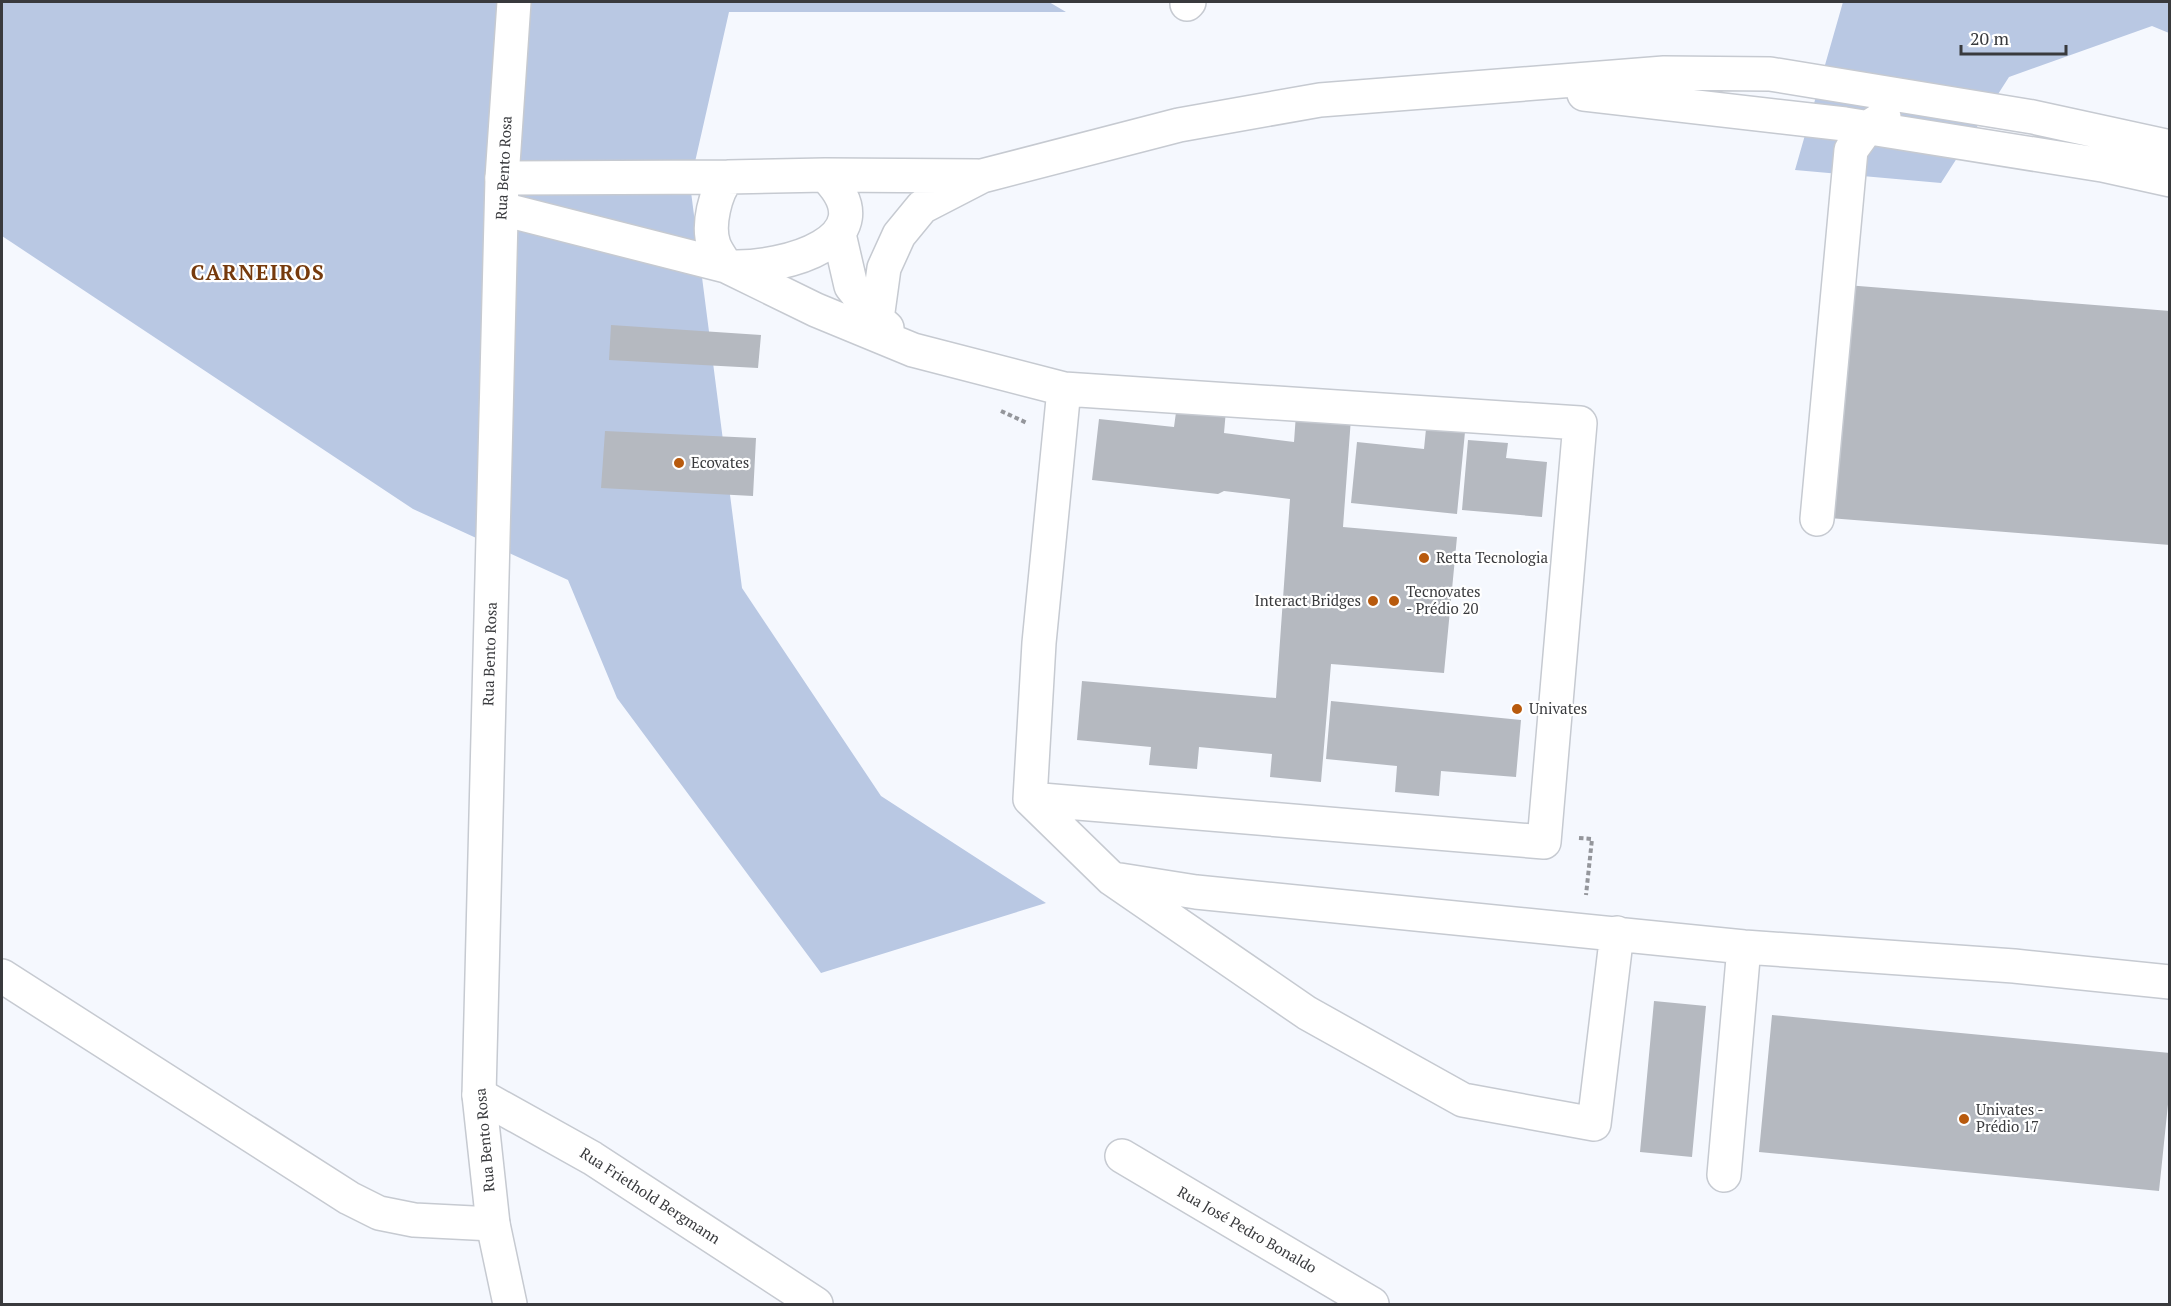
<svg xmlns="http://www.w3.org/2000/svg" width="2171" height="1306" font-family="'PT Serif',serif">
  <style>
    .green { fill: #b9c8e3 }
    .building { fill: #b5b9c0 }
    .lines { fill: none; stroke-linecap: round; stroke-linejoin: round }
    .minor-casing { stroke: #c6cad1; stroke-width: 36 }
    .major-casing { stroke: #c6cad1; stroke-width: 36 }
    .path { stroke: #94969b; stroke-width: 4; stroke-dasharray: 4.5 3; stroke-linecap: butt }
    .minor { stroke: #fff; stroke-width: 33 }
    .major { stroke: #fff; stroke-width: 33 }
    .poi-dot { fill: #b85a0d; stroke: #fff; stroke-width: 2 }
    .labels { text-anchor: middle; stroke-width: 4.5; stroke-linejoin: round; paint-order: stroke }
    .street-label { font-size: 15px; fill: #393a3d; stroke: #fff }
    .poi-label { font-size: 15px; fill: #393a3d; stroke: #fff; text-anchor: start }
    .district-label { font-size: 21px; font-weight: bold; letter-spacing: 1.5px; fill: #763a0d; stroke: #fff }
  </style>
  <rect width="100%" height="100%" fill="#f5f8fe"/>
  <path class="green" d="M2 2H1049L1066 12H729L690 184 742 588 881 796 1046 903 821 973 617 698 568 580 413 509 2 236Z
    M1843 2H2169V33L2152 26 2009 77 1941 183 1795 170Z"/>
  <path class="building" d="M1846 285 2170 311V545L1829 518Z
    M611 325 761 335 758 368 609 360Z
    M1177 405 1226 410 1224 433 1294 442 1296 414 1351 418 1343 527 1457 537 1444 673 1331 664 1321 782 1270 777 1272 754 1199 747 1197 769 1149 765 1151 747 1077 740 1082 681 1276 698 1290 499 1224 491 1218 494 1092 480 1099 419 1174 427Z
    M1426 429 1465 432 1457 514 1351 503 1357 442 1424 449Z
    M605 431 756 438 753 496 601 488Z
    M1468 440 1508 443 1506 458 1547 462 1542 517 1462 510Z
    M1331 701 1521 720 1516 777 1441 771 1439 796 1395 792 1397 766 1326 759Z
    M1654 1001 1706 1006 1692 1157 1640 1152Z
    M1772 1015 2170 1053V1085L2159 1191 1759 1152Z"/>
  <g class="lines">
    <g class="minor-casing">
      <path id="minor" d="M1187 4 1189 2
        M1584 94 1845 124 2102 165 2170 180
        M502 178 728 177
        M502 209 726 266 816 310 913 350 1064 389 1580 423 1544 842 1030 799
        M839 234 851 286 877 319 887 328
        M726 266C723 260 717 253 714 245 707 226 715 192 728 177L825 175 977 176
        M731 267C782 269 891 241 825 175
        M877 319 884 268 899 235 922 207 982 176 1179 125 1320 100 1664 73 1770 74 2033 117 2170 147
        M1064 389 1039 643 1030 799 1112 879 1307 1013 1463 1100 1594 1124 1617 933
        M1817 519 1851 150 1867 128 1884 117
        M1120 880 1196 892 1744 947 2014 966 2170 982
        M2 976 349 1198 379 1213 414 1220 493 1224
        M479 1095 592 1158 816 1304
        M1122 1156 1372 1304
        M1724 1175 1744 947"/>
    </g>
    <g class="major-casing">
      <path id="major" d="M510 1304 493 1224 479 1095 502 178 514 2"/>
    </g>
    <path class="path" d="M1001 411 1027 423
      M1579 838 1592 839 1586 895"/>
    <use href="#minor" class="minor"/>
    <use href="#major" class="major"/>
  </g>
  <g class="poi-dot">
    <circle cx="679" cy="463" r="6"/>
    <circle cx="1424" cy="558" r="6"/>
    <circle cx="1373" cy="601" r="6"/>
    <circle cx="1394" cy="601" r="6"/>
    <circle cx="1517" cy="709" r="6"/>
    <circle cx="1964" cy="1119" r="6"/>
  </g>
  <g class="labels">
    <g class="street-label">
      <text transform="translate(504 168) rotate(-87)" y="5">Rua Bento Rosa</text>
      <text transform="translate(490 654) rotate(-88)" y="5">Rua Bento Rosa</text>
      <text transform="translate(485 1140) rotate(-95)" y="5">Rua Bento Rosa</text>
      <text transform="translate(650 1196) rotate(33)" y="5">Rua Friethold Bergmann</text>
      <text transform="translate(1247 1230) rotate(30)" y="5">Rua José Pedro Bonaldo</text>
    </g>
    <g class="poi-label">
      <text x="691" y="468">Ecovates</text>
      <text x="1436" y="563">Retta Tecnologia</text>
      <text x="1406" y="597">Tecnovates<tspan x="1406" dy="17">- Prédio 20</tspan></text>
      <text x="1361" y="606" text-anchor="end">Interact Bridges</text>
      <text x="1529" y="714">Univates</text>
      <text x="1976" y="1115">Univates -<tspan x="1976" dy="17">Prédio 17</tspan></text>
    </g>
    <g class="district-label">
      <text x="258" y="280">CARNEIROS</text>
    </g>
  </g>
  <rect width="2171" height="1306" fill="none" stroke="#393a3d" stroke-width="6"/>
  <path d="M1961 45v9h105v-9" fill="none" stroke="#393a3d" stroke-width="3"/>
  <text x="1970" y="45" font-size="18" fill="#393a3d" stroke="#ffffff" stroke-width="4.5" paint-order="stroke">20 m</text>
</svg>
